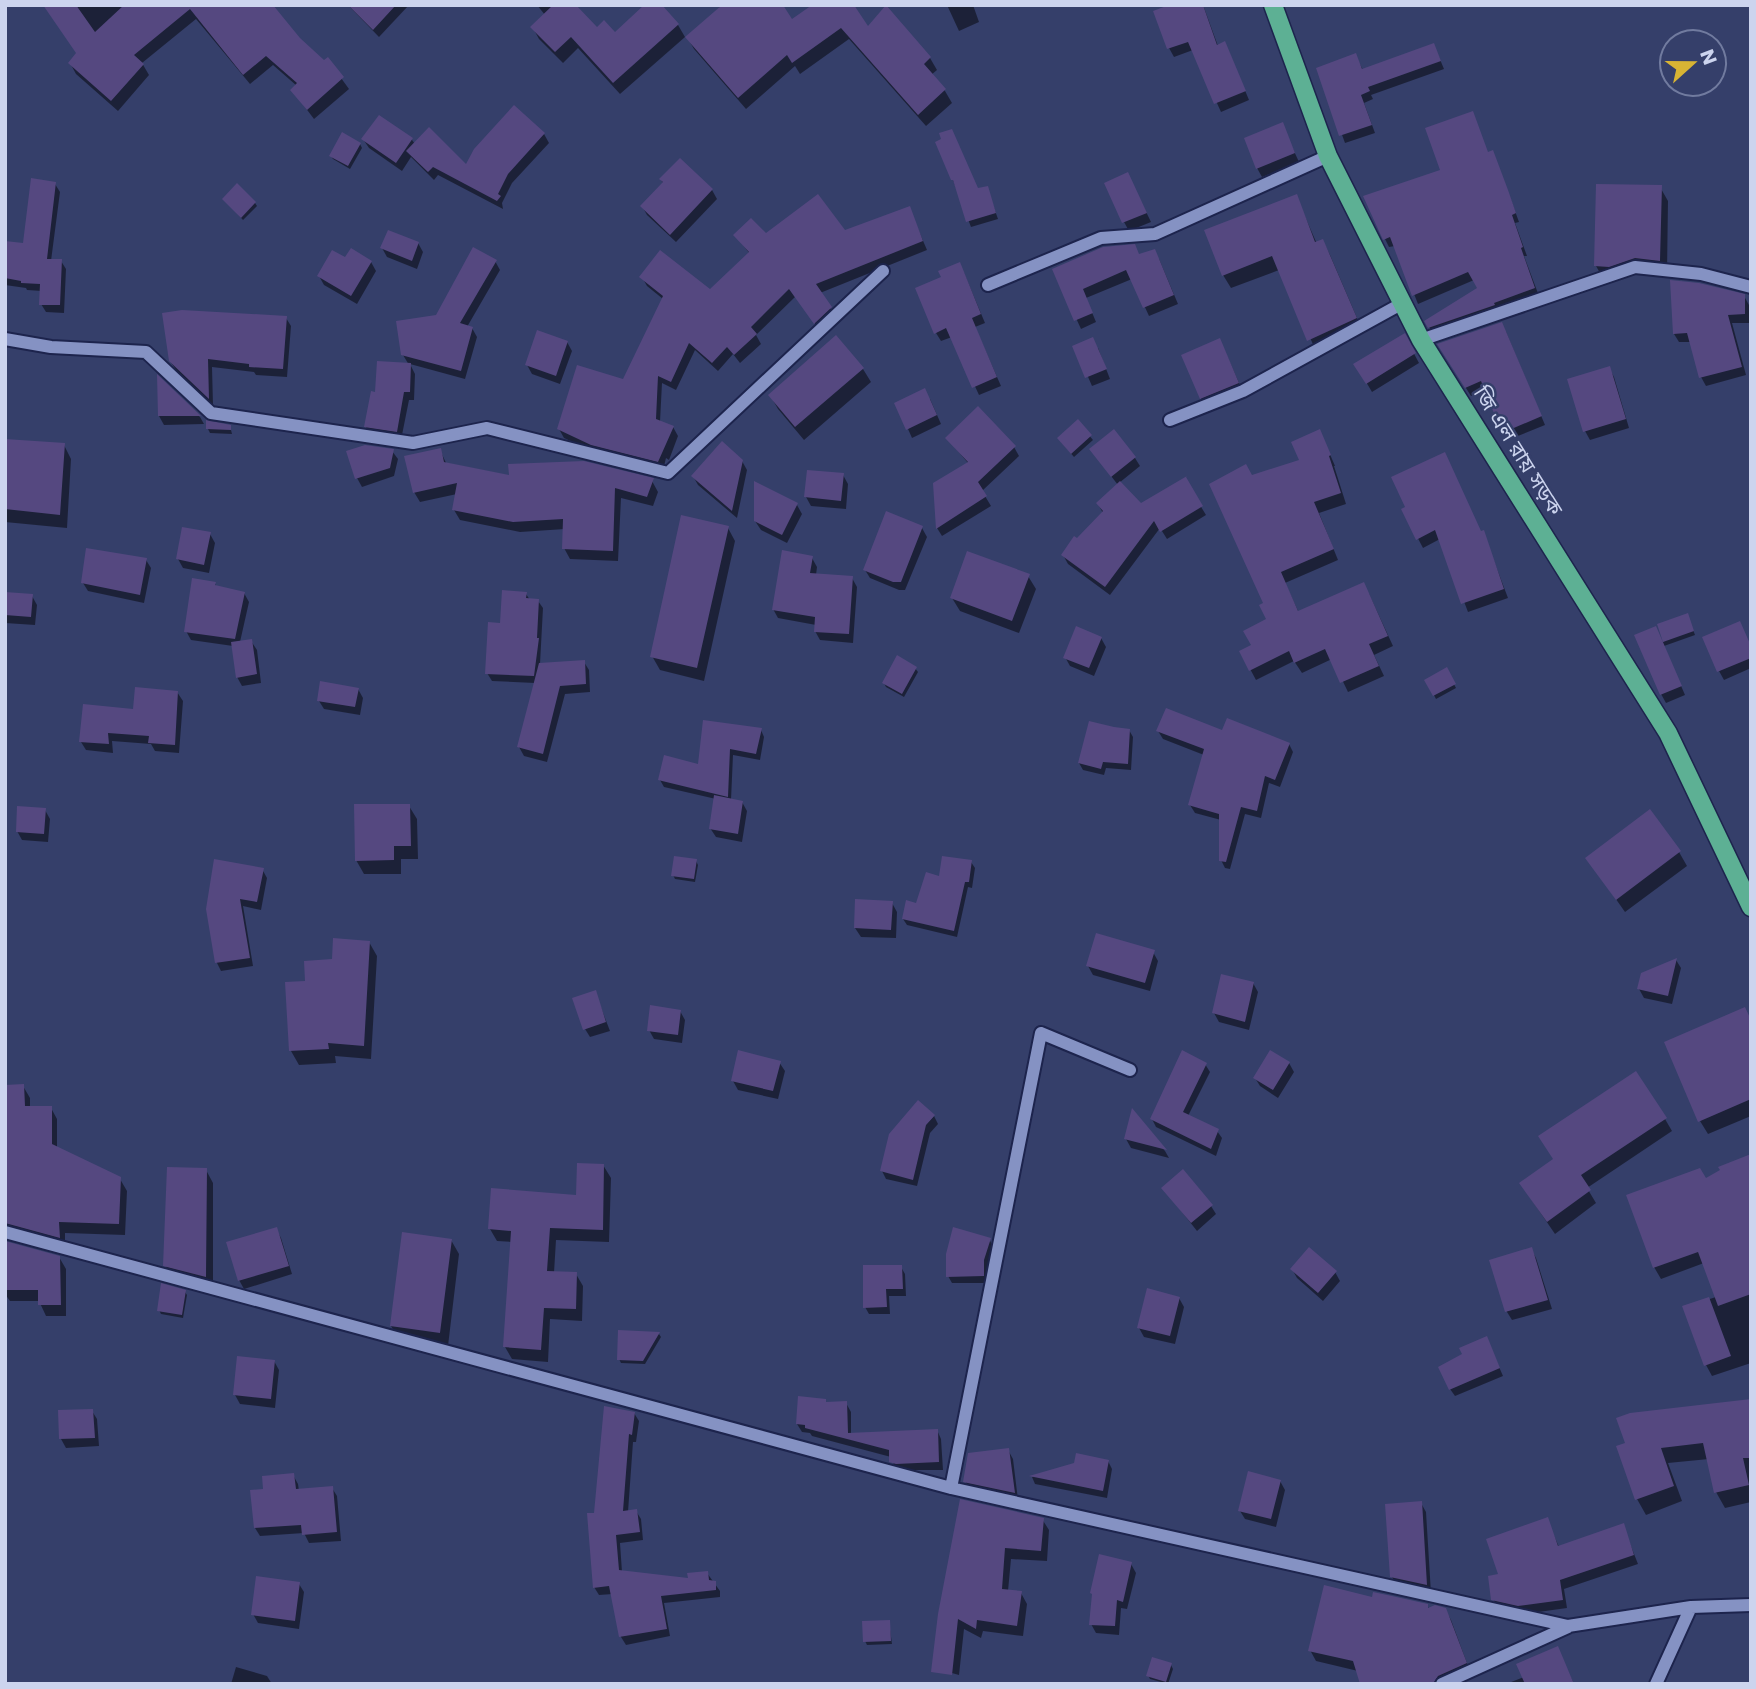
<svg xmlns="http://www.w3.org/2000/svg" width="1756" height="1689" font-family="Poppins,'Noto Sans Bengali',sans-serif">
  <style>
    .shadow { fill: #0007 }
    .building { fill: #554880 }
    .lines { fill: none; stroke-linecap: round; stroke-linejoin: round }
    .minor-casing { stroke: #1d244d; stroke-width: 16 }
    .major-casing { stroke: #1d244d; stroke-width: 21 }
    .minor { stroke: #8592c3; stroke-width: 12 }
    .major { stroke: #5db094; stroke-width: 18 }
    .labels { text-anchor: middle; stroke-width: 5; stroke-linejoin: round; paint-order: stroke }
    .street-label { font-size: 21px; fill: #ccd4ee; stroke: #353f6a }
  </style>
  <rect width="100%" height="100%" fill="#353f6a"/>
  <path class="shadow" d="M56 5H271L299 39 324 62 328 60 349 89 314 119 292 90 297 86 273 65 250 84 196 19 142 63 149 75 118 111 76 74 70 63 78 54Z
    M348 5H409L379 37Z
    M537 5H573L597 29 615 34 660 5 678 25 685 37 620 94 578 48 563 63 539 39 533 28 545 15Z
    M718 5H753L754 46 815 5 930 58 937 70 931 75 945 91 952 103 926 126 849 39 800 74 795 66 746 109 694 49 687 37 720 9Z
    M947 5H973L979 22 959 31Z
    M1174 5H1203L1218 46 1229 52 1249 100 1221 112 1193 50 1174 57 1169 48Z
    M1434 45 1444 69 1371 95 1373 99 1364 103 1375 133 1345 143 1318 69 1355 55 1363 70Z
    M379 117 412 140 415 144 467 167 544 134 549 143 512 183 502 203 503 209 438 175 434 180 411 157 402 171 369 148 363 139Z
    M1282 125 1299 162 1262 177 1257 168Z
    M360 144 362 148 350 169 333 159 331 156Z
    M1488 154 1511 200 1519 222 1515 223 1527 256H1524L1539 296 1434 336 1426 321 1479 289 1474 280 1418 304 1395 246 1389 247 1385 239Z
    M661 180 712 190 717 199 676 242 647 215 642 206 664 184Z
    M953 180 978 190 987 188 998 219 971 227Z
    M1132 183 1151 222 1129 231 1124 222Z
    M55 184 60 192 51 261H61L66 269 64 313 46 312 41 304 42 291 27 290 26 288 5 285V243L24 245Z
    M1660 187 1668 201 1667 274 1644 271 1617 280H1604L1596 266Z
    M1296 196 1317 244 1323 241 1330 255 1363 332 1317 353 1279 270 1231 288 1223 275Z
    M224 199 255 203 257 206 243 220Z
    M909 208 927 250 820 293 836 317 820 331 796 296 756 335 761 344 740 363 733 354 718 371 695 350 676 390 662 383 660 422 673 427 678 436 669 460 666 458 663 470 597 453 564 438 559 429 624 381 663 299 647 286 642 277 710 292 750 254 735 235 844 232Z
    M418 243 423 252 417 269 387 257 382 248Z
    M1140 256 1159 259 1178 304 1149 316 1132 279 1086 298 1096 322 1081 329 1054 270Z
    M495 261 500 270 467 327 472 328 477 337 465 379 410 364 415 374 414 400H409L401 440 371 435 366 427 377 394 409 365 403 355 437 317Z
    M371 262 376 271 357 304 324 285 319 276Z
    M964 273 985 323 975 327 1001 386 979 395 952 337 941 341 936 333Z
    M1744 296 1749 305V323H1732L1746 375 1706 386 1701 377 1691 342H1679L1674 334Z
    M286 318 291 326 287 377 256 375 254 372 212 367 213 405 176 370 170 361Z
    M1506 332 1545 425 1508 440 1486 389 1471 396 1439 345Z
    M1404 335 1419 363 1372 392 1356 365Z
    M567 342 572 351 560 384 532 374 527 365Z
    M1075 347 1098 348 1110 379 1092 386Z
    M1224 349 1243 392 1206 407 1201 398Z
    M1609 368 1614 377 1629 428 1590 440 1585 431Z
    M863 369 871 382 804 440 778 409 770 395Z
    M159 379 200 417 204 424 164 425 159 416Z
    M930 399 941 424 912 438 908 429Z
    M1077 421 1093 440 1074 457 1061 442Z
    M230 426 232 434 210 433 208 429Z
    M1320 431 1335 466H1334L1346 504 1319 513 1338 560 1285 583 1299 613 1369 594 1393 646 1374 655 1384 676 1348 692 1332 659 1302 673 1294 661 1256 680 1241 652 1253 646 1268 620 1251 477 1301 461Z
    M947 438 1014 447 1019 456 982 491 991 506 942 536 937 528 968 463Z
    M5 441 64 445 71 459 67 528 5 522Z
    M440 450 447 465 511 477 652 481 658 492 653 506 621 498 618 561 570 559 564 548 565 529 520 532 460 520 454 510 457 494 420 502 414 492Z
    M1091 450 1135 458 1140 466 1119 483 1140 505 1189 487 1206 515 1167 539 1160 528 1110 595 1068 564 1063 555 1103 513 1098 504 1118 485Z
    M392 451 398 459 394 476 362 487 357 478Z
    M742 461 747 470 737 518 698 485 693 476Z
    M843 475 848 484 846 509 811 506 806 497Z
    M797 505 802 514 787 543 761 530 755 521Z
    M1403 510 1483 532 1508 598 1468 612 1440 539 1423 548Z
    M728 528 735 541 704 681 660 670 652 656Z
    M922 528 927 537 905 590H899L870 578 865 570Z
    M210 534 215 543 209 573 183 568 178 559Z
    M812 558 817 567 816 575 852 578 857 587 853 643 820 640 815 631 816 625 778 618 773 609Z
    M146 560 151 568 144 603 88 591 83 583Z
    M1028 576 1036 589 1019 633 960 611 952 598Z
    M215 584 217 588 244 593 249 602 240 642 251 641 257 650 261 683 242 686 237 677 233 646 191 640 186 631Z
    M5 594 32 596 37 605 35 625 5 623Z
    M526 594 530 600 538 601 543 608 540 664 584 662 589 670 590 692 565 694 547 762 524 756 519 747 535 683 492 681 487 673 502 624Z
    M1689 619 1695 635 1664 646 1685 695 1666 703 1661 694 1655 628 1663 642Z
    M1101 638 1106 647 1094 676 1070 666 1065 657Z
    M1751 647V668L1724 680 1719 671Z
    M915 668 918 672 904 697 886 687 884 683Z
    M1446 669 1456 688 1436 699 1426 680Z
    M358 689 363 698 360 715 324 709 319 701Z
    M177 692 183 701 179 753 155 751 151 744 112 741 113 753 86 750 81 742 135 710Z
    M761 730 764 737 760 760 733 755 731 800 742 802 747 811 742 842 716 837 710 828 716 799 664 787 660 780 699 766Z
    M1129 730 1133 737 1131 770 1106 768 1104 775 1083 770 1079 763Z
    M1158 731 1223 732 1289 744 1293 752 1280 787 1269 783 1261 818 1245 814 1230 869 1225 868 1221 860V820L1195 813 1190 805 1204 755 1163 739Z
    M409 806 417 819 418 859H401V874H364L356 860Z
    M45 810 50 819 48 842 22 840 17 831Z
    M1679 852 1687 866 1625 912 1587 858Z
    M696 861 698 865 695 882 675 879 673 875Z
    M971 862 975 868 972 888 968 887 957 937 907 925 903 919 940 878Z
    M262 869 267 878 261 910 243 906 253 966 221 971 217 963 208 909Z
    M892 903 897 912 896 938 861 937 855 928Z
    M369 942 377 956 371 1059 335 1056 336 1063 299 1065 291 1051 307 983 334 960Z
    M1153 952 1158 961 1150 991 1093 975 1088 966Z
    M1676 960 1681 968 1672 1004 1644 998 1639 989Z
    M1253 983 1258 992 1249 1030 1219 1022 1214 1013Z
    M595 992 610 1031 590 1037 585 1029Z
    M680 1011 685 1020 682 1043 654 1039 649 1030Z
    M1751 1020V1116L1708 1134 1700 1121Z
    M779 1062 785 1071 778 1099 738 1090 733 1081Z
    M1289 1063 1294 1072 1278 1098 1260 1086 1255 1078Z
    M1205 1064 1210 1072 1188 1116 1217 1131 1222 1138 1216 1156 1156 1127 1152 1119Z
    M23 1086 30 1098V1108H51L57 1119V1148L120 1179 127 1191 125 1235 65 1233V1248L5 1237V1087Z
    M1132 1112 1165 1151 1169 1158 1131 1148 1126 1139Z
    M934 1116 938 1124 930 1133 917 1186 886 1179 882 1171Z
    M1665 1119 1672 1131 1587 1188 1596 1203 1555 1234 1529 1196Z
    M1751 1156V1363L1712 1376 1706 1365 1684 1307 1716 1297 1704 1263 1661 1279 1654 1267 1705 1180Z
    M603 1165 611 1178 609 1242 556 1240 554 1273 576 1274 583 1286 582 1321 550 1319 548 1362 512 1359 505 1347 512 1242 497 1241 490 1229 578 1197Z
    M206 1170 213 1183V1289L172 1278 165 1265Z
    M1163 1188 1211 1206 1216 1214 1197 1231Z
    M276 1229 281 1238 292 1274 244 1289 239 1280Z
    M989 1239 993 1246 987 1268V1283H952L948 1276Z
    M451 1240 459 1254 448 1346 399 1340 391 1326Z
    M5 1243 59 1257 66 1269V1316H46L39 1301H10L5 1294Z
    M1531 1249 1536 1258 1552 1309 1512 1320 1507 1312 1492 1261Z
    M901 1267 905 1274 906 1296H889L890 1314H869L865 1307Z
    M1292 1269 1335 1272 1340 1281 1323 1301 1297 1278Z
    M185 1292 187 1295 183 1318 161 1314 159 1310Z
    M1179 1298 1184 1307 1175 1344 1144 1337 1139 1328Z
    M659 1334 661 1337 645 1364 621 1363 619 1359Z
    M1490 1346 1503 1376 1455 1396 1450 1389Z
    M274 1361 279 1370 275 1408 240 1404 235 1395Z
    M1751 1401V1502L1725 1508 1716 1492 1709 1459 1668 1463 1682 1501 1646 1515 1637 1499 1618 1447Z
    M846 1403 851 1412V1434L937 1430 941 1439 943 1470H896L891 1457 812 1436 810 1433 802 1432 797 1424 827 1404Z
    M92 1411 97 1419 99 1446 66 1448 61 1439 60 1412Z
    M634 1413 639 1421 636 1442H633L628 1512 636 1511 641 1519 643 1540 620 1543 622 1572 689 1580 707 1573 720 1591V1597L664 1603 670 1636 626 1645 621 1637 613 1594 599 1595 594 1587 595 1515Z
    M1008 1450 1013 1459 1018 1500 970 1490 965 1481Z
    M1108 1461 1112 1469 1107 1498 1035 1484 1032 1477 1075 1465Z
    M293 1475 298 1484 299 1491 332 1488 337 1496 341 1541 309 1543 304 1533 260 1536 255 1528 265 1491Z
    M1280 1481 1285 1490 1276 1527 1245 1519 1240 1511Z
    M961 1501 1042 1519 1049 1530 1047 1561 1011 1559 1008 1591 1021 1593 1027 1604 1023 1636 983 1631 981 1638 964 1629 959 1675 941 1670Z
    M1421 1503 1426 1512 1431 1593 1397 1586 1392 1577Z
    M1547 1520 1559 1547 1623 1526 1638 1564 1564 1589 1567 1608 1524 1614 1498 1608 1493 1599 1500 1576Z
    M1131 1564 1136 1573 1127 1609 1121 1608 1119 1635 1096 1633 1091 1624Z
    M299 1584 304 1592 299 1629 258 1623 253 1614Z
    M1374 1599 1427 1605 1429 1609H1445L1451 1620 1471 1674 1452 1684H1362L1358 1671 1316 1661 1310 1650Z
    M889 1622 892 1644 867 1645 865 1641Z
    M1557 1648 1574 1684H1506L1524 1677Z
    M1171 1665 1173 1669 1168 1684 1150 1679 1148 1675Z
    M236 1667 267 1676 272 1684H231Z"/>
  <path class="building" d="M43 5H76L95 32 124 5H273L300 38 324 60 328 57 344 77 307 110 290 90 297 83 266 56 243 75 190 9 134 55 144 64 111 101 68 63 76 53Z
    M348 5H396L373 30Z
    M553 5H576L597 27 604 20 615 32 644 5H662L679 24 613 83 571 37 555 52 530 27Z
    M722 5H783L792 19 812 5H854L868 26 886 5 931 57 924 64 946 89 918 115 841 28 792 63 787 55 738 98 685 37Z
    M1169 5H1203L1217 45 1225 41 1246 91 1214 104 1188 42 1167 49 1153 11Z
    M1434 43 1441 61 1368 87 1370 91 1361 95 1372 125 1339 136 1316 68 1356 53 1362 69Z
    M514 105 545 133 508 174 498 194 501 196 497 201 433 167 428 172 406 151 429 127 466 164 474 149Z
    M1473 111 1488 152 1493 150 1508 190 1516 213 1512 215 1523 247 1521 248 1535 288 1494 303 1495 305 1428 328 1424 321 1477 288 1468 272 1412 296 1390 237 1383 240 1363 196 1440 170 1425 128Z
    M379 115 413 138 396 163 361 139Z
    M1283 122 1295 153 1256 169 1244 138Z
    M952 129 978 188 988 186 996 213 966 222 953 180H951L935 142 941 139 939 133Z
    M342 132 361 143 348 166 329 156Z
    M680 158 713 189 670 235 640 206 663 182 659 179Z
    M1128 172 1147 213 1122 223 1104 183Z
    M31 178 56 182 47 259H62L60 305H39L40 284 21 283V281L5 278V241L23 243Z
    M237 183 256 202 241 218 222 199Z
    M1596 184 1662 185 1660 261 1635 258 1609 267 1594 266Z
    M818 194 845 230 910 206 923 241 816 284 832 307 814 324 789 289 751 327 757 334 734 355 727 347 712 363 689 343 671 382 658 376 656 419 674 426 658 462 591 445 557 429 577 365 623 379 663 296 639 277 660 250 710 289 749 252 733 235 751 218 766 233Z
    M1297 194 1315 242 1323 239 1357 318 1307 341 1272 256 1222 276 1204 230Z
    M388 230 419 242 412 261 380 248Z
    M1135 244 1139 254 1155 249 1174 295 1143 308 1126 270 1083 289 1093 313 1074 321 1052 269 1103 247Z
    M473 247 497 260 460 323 473 327 461 371 401 355 396 321 436 315Z
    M351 248 372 261 351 296 317 276 332 250 345 257Z
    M960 262 981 314 972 318 997 377 972 388 946 328 934 334 915 288 941 277 938 271Z
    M1670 280 1699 283 1745 294V314L1728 315 1742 367 1699 378 1687 333 1673 334Z
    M182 310 287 316 283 369 249 367V364L208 359 209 399 169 361 162 313Z
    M1502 322 1542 416 1502 433 1481 381 1465 388 1437 344Z
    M537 330 568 341 556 376 525 365Z
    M1405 333 1416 353 1366 384 1353 364Z
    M836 335 864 368 795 427 768 395Z
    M1093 337 1107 369 1085 378 1072 346Z
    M1220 338 1239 383 1200 399 1181 355Z
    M377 361 411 363 410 392H404L397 432 364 427 371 391 375 392Z
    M1610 366 1626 419 1583 432 1567 379Z
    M157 374 201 416H158Z
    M925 388 937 415 906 430 894 403Z
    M978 406 1016 446 978 482 987 496 936 529 933 483 968 462 945 438Z
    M1078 419 1092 435 1071 454 1057 438Z
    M206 420 231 425V430L206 429Z
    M1114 429 1136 457 1111 477 1089 449Z
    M1320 429 1331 455 1329 456 1341 493 1314 502 1334 549 1281 572 1298 611 1364 582 1388 636 1369 644 1379 666 1340 683 1325 649 1294 663 1289 651 1249 671 1239 651 1251 645 1243 631 1266 619 1259 605 1263 603 1209 484 1246 464 1252 475 1299 460 1291 442Z
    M5 439 65 443 60 515 5 509Z
    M722 441 743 460 732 511 691 476Z
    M365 445 394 449 390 468 355 479 346 451Z
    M441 448 444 462 509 475 508 464 584 461 654 478 647 497 615 488 613 551 562 549 563 519 513 522 452 510 457 483 413 493 404 456Z
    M1445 452 1481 531 1484 530 1504 589 1461 604 1435 530 1416 540 1401 509 1405 507 1391 477Z
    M807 470 844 473 841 501 804 497Z
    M1187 476 1186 477 1203 506 1160 532 1154 521 1105 587 1061 555 1074 536 1077 538 1103 511 1096 503 1120 481 1141 503Z
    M754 481 798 503 782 535 754 521Z
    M886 511 923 526 901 582H893L863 570Z
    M681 515 729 526 697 668 650 657Z
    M182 527 211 532 204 565 176 559Z
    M86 548 147 558 140 595 81 583Z
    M782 550 813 556 810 573 853 576 849 634 814 632 815 617 772 610Z
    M967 551 1030 574 1012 621 950 598Z
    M192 578 216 582 215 585 245 592 235 639 184 632Z
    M502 590 527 592 526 598 539 599 537 638H539L534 676 485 674 488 622 500 623Z
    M5 592 33 594 31 617 5 615Z
    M1688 613 1694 631 1663 642 1657 624Z
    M1740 621 1751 646V658L1717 672 1702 637Z
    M1076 626 1102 637 1089 668 1063 658Z
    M1656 626 1682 686 1660 695 1634 635Z
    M252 639 257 674 236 678 231 642Z
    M897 655 917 667 902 694 882 683Z
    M585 660 586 684 560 686 543 754 517 747 539 663Z
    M1447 667 1456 684 1433 696 1424 680Z
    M320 681 359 688 355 707 317 701Z
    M135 687 178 691 175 745 148 743 149 736 108 733 109 744 79 742 83 704 133 709Z
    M1166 708 1222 730 1227 718 1290 743 1275 780 1265 776 1257 811 1241 807 1226 862 1219 861V814L1188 805 1204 749 1156 731Z
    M703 720 762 728 756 754 730 749 728 797 658 780 664 755 698 764Z
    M1089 721 1114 727 1130 729 1128 764 1103 762 1101 769 1078 763Z
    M714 795 743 801 738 834 709 829Z
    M354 804H410L411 846H394V860L355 861Z
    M17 806 46 808 44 834 16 832Z
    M1650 809 1681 851 1616 900 1585 858Z
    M674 856 697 859 694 879 671 876Z
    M942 856 972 860 969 882H965L954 931 902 919 906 900 916 903 926 872 939 876Z
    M214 859 264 868 257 902 240 899 250 958 215 963 206 909Z
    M855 899 893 901 891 930 854 928Z
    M1096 933 1155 950 1145 983 1086 966Z
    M333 938 370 941 364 1046 328 1043 329 1049 289 1051 285 982 305 981 304 961 332 959Z
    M1677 958 1668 996 1637 989 1641 973Z
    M1221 974 1254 982 1245 1022 1212 1013Z
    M596 990 606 1022 583 1030 572 998Z
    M650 1005 681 1010 678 1035 647 1031Z
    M1745 1007 1751 1020V1099L1698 1122 1664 1042Z
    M738 1050 781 1061 773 1091 731 1081Z
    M1182 1050 1207 1063 1183 1112 1219 1129 1211 1149 1150 1119Z
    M1270 1050 1290 1062 1273 1090 1253 1078Z
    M1636 1071 1667 1118 1581 1175 1591 1190 1547 1222 1519 1183 1553 1159 1538 1136Z
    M24 1084 25 1106H52V1144L121 1177 119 1224 59 1222 60 1238 5 1223V1085Z
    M918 1100 935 1115 926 1125 913 1180 880 1171 889 1134Z
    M1132 1108 1167 1150 1124 1139Z
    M1751 1154V1294L1718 1306 1698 1252 1653 1268 1626 1195 1700 1168 1706 1178 1720 1170 1718 1167Z
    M577 1163 604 1164 603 1230 550 1228 547 1271 577 1272 576 1309 544 1308 541 1350 503 1347 511 1231 488 1229 491 1188 576 1195Z
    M167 1167 207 1168 206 1277 163 1266Z
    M1183 1169 1213 1205 1191 1223 1161 1188Z
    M277 1227 289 1266 238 1281 226 1242Z
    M953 1227 991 1238 984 1260V1276L946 1277V1254Z
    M402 1232 452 1239 440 1333 390 1326Z
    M5 1241 60 1256 61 1305H38V1290H5Z
    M1309 1247 1337 1271 1318 1293 1290 1269Z
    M1532 1247 1548 1300 1505 1312 1489 1260Z
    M863 1265H902L903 1289H886L887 1307 863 1308Z
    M161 1283 186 1290 182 1315 157 1311Z
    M1147 1288 1180 1297 1170 1336 1137 1328Z
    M1709 1297 1731 1356 1704 1366 1682 1306Z
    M618 1330 660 1332 643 1361 617 1360Z
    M1487 1336 1500 1368 1449 1390 1438 1367 1462 1354 1459 1348Z
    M237 1356 275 1360 271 1399 233 1395Z
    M798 1396 826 1399V1402L847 1401 848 1433 938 1429 939 1462 896 1464 889 1462V1450L805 1428V1425L796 1424Z
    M1751 1399V1458H1743L1749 1485 1714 1493 1703 1443 1661 1448 1674 1486 1635 1500 1616 1446 1625 1443 1616 1418 1630 1413Z
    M604 1406 635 1412 632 1435 629 1434 623 1511 637 1509 640 1532 616 1535 619 1570 688 1578 687 1573 708 1571 709 1580 716 1581V1590L661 1596 667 1629 619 1637 609 1586 593 1588 587 1513H594Z
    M93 1409 95 1438 59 1439 58 1410Z
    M1009 1448 1015 1493 963 1482 968 1453Z
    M1076 1453 1109 1460 1103 1491 1029 1476 1074 1463Z
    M1248 1471 1281 1480 1271 1519 1238 1511Z
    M294 1473 296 1489 333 1486 337 1532 302 1535 301 1525 254 1528 250 1490 263 1489 262 1476Z
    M960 1499 1044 1518 1041 1551 1005 1548 1002 1589 1022 1591 1017 1626 977 1620 976 1629 958 1619 952 1675 931 1672 938 1614Z
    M1422 1501 1427 1585 1390 1577 1385 1504Z
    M1548 1517 1558 1546 1624 1523 1634 1555 1560 1580 1563 1600 1518 1606 1491 1600 1488 1576 1498 1574 1486 1539Z
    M1099 1554 1132 1562 1123 1602 1117 1600 1115 1626 1089 1625 1092 1594 1090 1593Z
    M256 1576 300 1582 295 1621 251 1615Z
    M1324 1585 1372 1597 1373 1592 1392 1596 1428 1604V1608L1435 1605 1446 1608 1467 1663 1438 1676 1433 1684H1360L1353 1661 1308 1651Z
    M890 1620 891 1641 863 1642 862 1621Z
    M1558 1646 1574 1684H1525L1516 1664Z
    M1152 1657 1172 1663 1166 1682 1146 1676Z"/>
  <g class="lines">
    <g class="minor-casing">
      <path id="minor" d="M988 285 1101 238 1155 234 1328 156
        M5 339 51 347 146 352 211 413 413 443 487 428 668 473 883 271
        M1421 340 1635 267 1701 274 1751 287
        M1170 420 1243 391 1401 304
        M5 1232 951 1488 1568 1626 1691 1607 1751 1605
        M951 1488 1041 1033 1130 1070
        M1442 1684 1568 1627
        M1656 1684 1691 1607"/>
    </g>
    <g class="major-casing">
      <path id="major" d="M1273 5 1328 156 1421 340 1668 733 1751 907"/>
    </g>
    <use href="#minor" class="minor"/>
    <use href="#major" class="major"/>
  </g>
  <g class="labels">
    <g class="street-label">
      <text transform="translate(1518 451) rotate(58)" y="7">জি এল রায় সড়ক</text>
    </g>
  </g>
  <rect width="1756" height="1689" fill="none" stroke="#ccd4ee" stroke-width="14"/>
  <g transform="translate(1693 63) rotate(69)"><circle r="33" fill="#353f6a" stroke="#717b9f" stroke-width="2"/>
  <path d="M0-5L12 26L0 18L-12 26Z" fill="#d8b434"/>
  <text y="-10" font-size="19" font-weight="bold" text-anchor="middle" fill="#ccd4ee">N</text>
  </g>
</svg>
